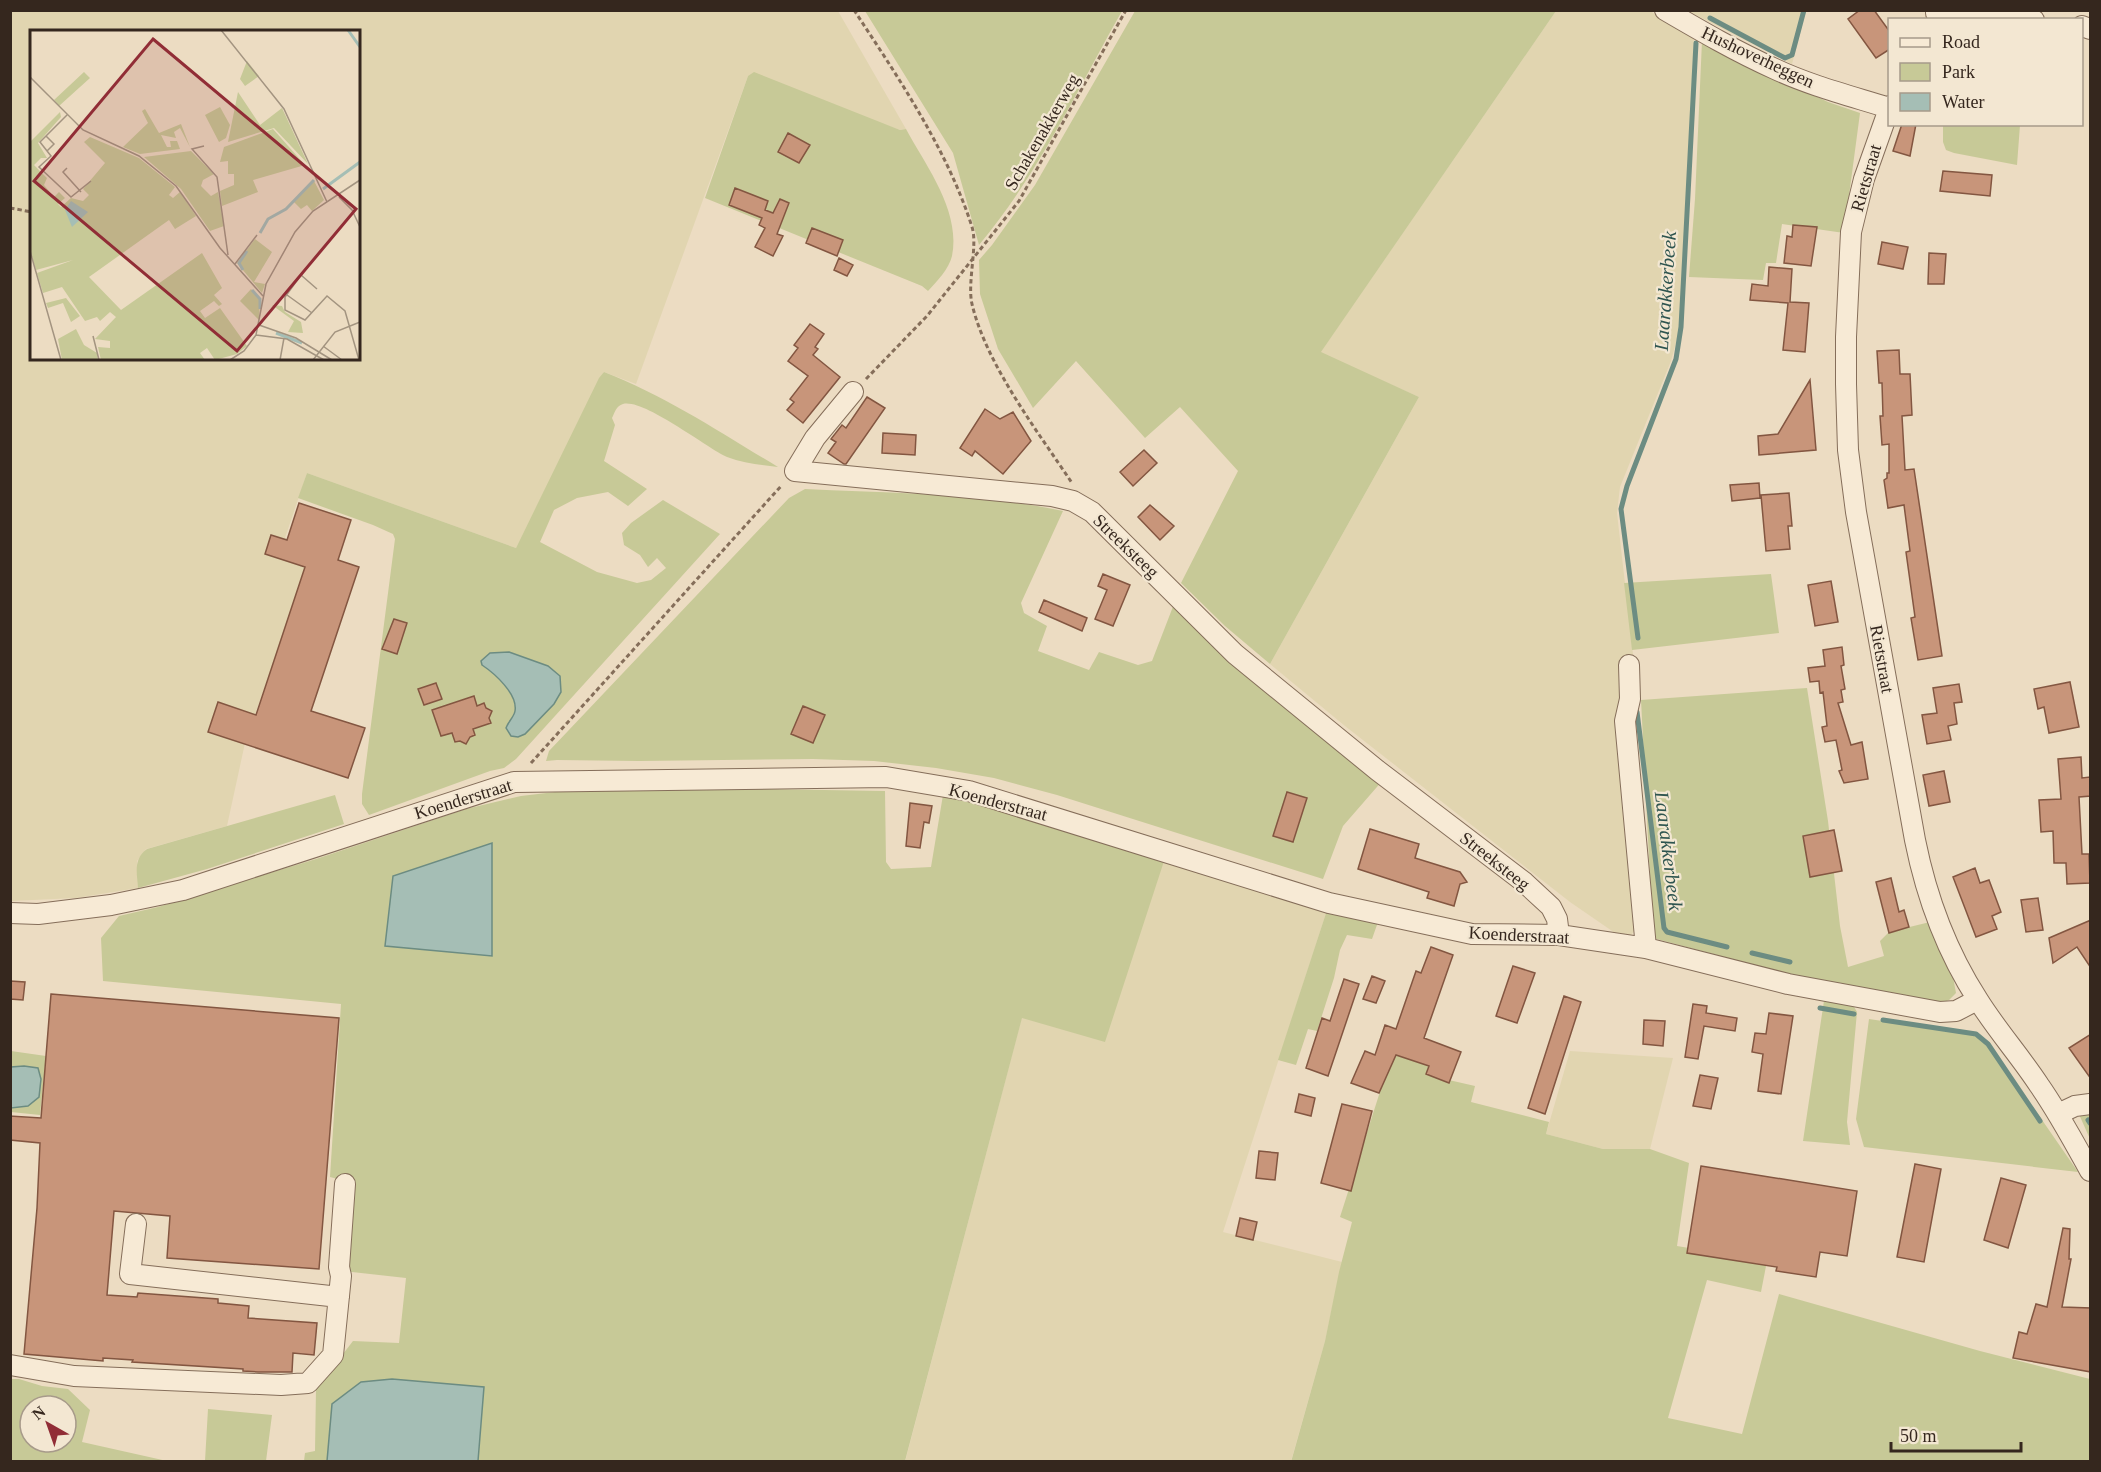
<svg xmlns="http://www.w3.org/2000/svg" width="2101" height="1472" font-family="'Times New Roman',serif">
  <style>
    .farmland { fill: #e1d5b0; fill-rule: evenodd }
    .green { fill: #c7c997; fill-rule: evenodd }
    .water { fill: #a5beb5; stroke: #6c8c82; stroke-width: 1.5 }
    .lines { fill: none; stroke-linecap: round; stroke-linejoin: round }
    .stream { stroke: #6c8c82; stroke-width: 5 }
    .building { fill: #c8957a; stroke: #835641; stroke-width: 1.5 }
    .minor-casing { stroke: #856e5a; stroke-width: 22 }
    .path { stroke: #856e5a; stroke-width: 3; stroke-dasharray: 4.5 3; stroke-linecap: butt }
    .minor { stroke: #f7ead5; stroke-width: 20 }
    .labels { text-anchor: middle; stroke-width: 4.5; stroke-linejoin: round; paint-order: stroke }
    .street-label { font-size: 18px; fill: #35271e; stroke: #f3e7d2 }
    .water-label { font-size: 20px; font-style: italic; fill: #2e544f; stroke: #f3e7d2 }
    .inset-river { fill: none; stroke: #a5beb5; stroke-width: 3 }
    .inset-road { fill: none; stroke: #a39480; stroke-width: 1.5 }
    .view { fill: #912d36; fill-opacity: 0.15; stroke: #912d36; stroke-width: 3 }
    .inset-edge { fill: none; stroke: #35271e; stroke-width: 3 }
  </style>
  <rect width="100%" height="100%" fill="#ecdcc2"/>
  <path class="farmland" d="M10 11H838L906 129 900 130 748 76 636 384 604 372 516 548 307 473 285 538 314 548 245 743 227 826 146 849 137 861 138 888 76 898 11 901ZM32 32H358V358H32Z
    M1556 11H1650L1694 37 1680 328 1671 361 1620 487 1617 513 1635 672 1624 684 1642 921 1631 935 1615 933 1570 902 1345 726 1270 664 1419 397 1320 353Z
    M1688 11V10L1806 11 1792 64Z
    M1165 858 1328 907 1223 1232 1342 1262 1325 1341 1291 1461 905 1462 1022 1017Z
    M1570 1051 1673 1058 1650 1149H1603L1546 1134Z"/>
  <path class="green" d="M865 11H1122C1077 90 1038 175 979 245L953 153Z
    M1135 11H1556L1321 352 1419 397 1270 664 1225 626 1181 583 1238 471 1180 407 1145 438 1076 361 1033 408 998 349 980 294 979 260 992 245 1035 185Z
    M1702 41 1828 102 1860 113 1844 233 1782 224 1776 263H1766L1763 280 1689 277 1695 199Z
    M754 72 900 130 906 129C926 166 961 211 952 256 949 269 937 281 928 291L922 286 705 198 748 76Z
    M1943 125H2020L2017 165 1954 153 1946 150 1943 142Z
    M604 372C666 396 721 433 778 467 761 465 743 463 727 457 707 448 643 398 623 404 616 406 615 412 612 418L615 425 604 461 647 489 628 506 608 492 577 498 554 510 540 542 597 572 637 583 651 580 666 568 657 558 648 567 640 555 624 545 622 533 631 523 663 500 720 534 516 759 504 768 490 771 369 815 362 804V794L395 539 393 534 373 525 298 498 307 473 516 548 599 378ZM509 652 548 666 508 722C511 718 514 714 515 710 517 693 494 673 482 664L481 661 490 653Z
    M805 489C891 493 978 493 1063 511L1021 603 1024 613 1047 626 1038 651 1089 670 1099 652 1138 665 1152 661 1174 604 1383 780 1343 826 1323 879 1057 795 994 778 936 768 874 761 813 759 639 761 557 760 546 761 549 751 789 498Z
    M1771 574 1779 633 1632 650 1624 583Z
    M1807 688 1828 821 1840 926 1848 967 1884 956 1880 941 1889 932 1930 922 1953 977 1956 993 1949 1000 1940 1004 1855 992 1653 938 1641 700Z
    M707 788 885 791 886 862 891 869 931 867 943 795 1165 858 1105 1042 1022 1018 905 1461H478L484 1388 333 1404 327 1461H304L305 1453 315 1451 316 1389 353 1341 399 1343 406 1278 343 1271 350 1182 330 1177 341 1004 103 981 101 938 119 916 158 907 316 859 466 809 521 796 555 792Z
    M335 795 344 824 207 869 138 888C137 873 133 859 147 849Z
    M1328 907 1378 922 1372 939 1347 935 1340 950 1334 978 1317 1031 1308 1029 1296 1065 1278 1060Z
    M1825 994 1835 1003 1853 1005 1857 1012 1847 1122 1850 1145 1803 1141Z
    M1869 1019 1976 1035 1997 1055 2078 1172 1864 1147 1856 1119Z
    M11 1051 46 1056 40 1115 11 1112V1108H14L24 1066 11 1067Z
    M1393 1051 1431 1061 1427 1075 1475 1086 1471 1102 1549 1122 1546 1134 1603 1149H1650L1689 1163 1677 1246 1767 1261 1761 1292 1707 1280 1668 1418 1742 1434 1779 1294 1980 1351 2090 1379V1461L1291 1462 1325 1341 1339 1272 1352 1222 1340 1217Z
    M2090 1108V1139L2078 1112Z
    M11 1379H19L42 1386 68 1389 90 1410 82 1442 167 1461H11ZM30 1406H66V1442H30Z
    M208 1409 272 1415 266 1461H205Z"/>
  <path class="water" d="M509 652 548 666 560 676 561 692 554 704 525 734 518 737 511 736 506 728C508 722 514 717 515 711 518 694 494 673 482 665L481 661 490 653Z
    M492 843V956L385 946 393 876Z
    M24 1066 38 1068 41 1079 39 1097 28 1106 11 1108V1067Z
    M392 1379 484 1387 478 1461H327L332 1404 361 1382Z"/>
  <g class="lines">
    <path class="stream" d="M1710 18 1785 58 1792 55 1804 10
      M1638 638 1621 509 1627 486 1676 359 1681 327 1696 43
      M1637 712 1664 928 1667 932 1727 947
      M1752 953 1790 962
      M1820 1008 1854 1014
      M1883 1020 1976 1034 1988 1044 2040 1121
      M2088 1120 2090 1123"/>
  </g>
  <path class="building" d="M1860 10H1874L1890 32V49L1876 58 1848 19Z
    M1902 124H1916L1910 156 1893 151Z
    M788 133 810 145 799 163 778 152Z
    M1943 171 1992 175 1990 196 1940 191Z
    M735 188 768 201 765 210 773 213 780 199 789 203 777 234 783 236 773 256 755 247 765 228 759 225 762 218 729 205Z
    M1793 225 1817 227 1811 266 1784 263 1787 236 1792 237Z
    M812 228 843 240 837 256 806 243Z
    M1882 242 1908 247 1903 269 1878 264Z
    M1929 253 1946 254 1944 284H1928Z
    M839 258 853 265 847 276 834 270Z
    M1769 267 1792 269 1790 302 1809 303 1805 352 1783 350 1788 303 1750 300 1752 284 1768 286Z
    M810 324 824 334 815 347 818 349 813 355 840 377 803 423 787 410 794 402 790 399 808 376 788 361 798 348 794 345Z
    M1899 350 1900 374H1910L1912 415 1902 416 1905 470 1914 469 1942 656 1918 660 1911 618 1915 617 1906 552 1910 551 1904 505 1888 508 1884 480 1887 478V473H1889V444L1882 445 1880 416H1883L1882 383H1879L1877 351Z
    M1810 380 1816 450 1759 455 1758 436 1778 434Z
    M867 397 885 408 846 464H844L828 453 836 442 831 439 842 425 846 428Z
    M985 409 1000 419 1013 412 1031 441 1003 474 975 451 972 456 960 448Z
    M883 433 916 435 915 455 882 453Z
    M1144 450 1157 463 1133 486 1120 472Z
    M1759 483 1760 498 1732 501 1730 485Z
    M1789 493 1792 526H1788L1790 549 1766 551 1761 495Z
    M299 503 351 520 338 560 359 567 311 711 365 728 348 778 208 732 218 702 256 715 305 567 265 554 271 535 287 540Z
    M1150 505 1174 526 1160 540 1138 517Z
    M1103 574 1130 585 1113 626 1095 619 1107 590 1098 586Z
    M1831 581 1838 622 1815 626 1808 585Z
    M1044 600 1087 618 1082 631 1039 612Z
    M394 619 407 623 397 654 382 649Z
    M1842 647 1844 665 1841 666 1845 689 1841 690 1843 702 1838 703 1851 745 1862 742 1868 779 1844 783 1839 771 1842 770 1836 740 1825 742 1822 727 1827 726 1823 692 1820 693 1819 681 1810 682 1808 668 1825 666 1823 650Z
    M2070 682 2079 727 2049 733 2044 707 2038 709 2034 689Z
    M436 683 442 699 424 705 418 689Z
    M1959 684 1962 702 1954 703 1957 724 1948 726 1951 740 1927 744 1922 715 1937 713 1933 688Z
    M474 696 477 706 484 703 486 708 492 711 489 718 491 723 473 729 475 735 470 737 466 744 460 741 455 742 452 733 441 736 432 710Z
    M803 706 825 715 813 743 791 734Z
    M2081 757 2082 778 2090 777 2091 796 2079 797 2082 854H2089L2090 883 2067 884 2066 863H2054L2053 831 2041 832 2039 800 2061 799 2058 759Z
    M1944 771 1950 802 1929 806 1923 775Z
    M1287 792 1307 798 1293 842 1273 836Z
    M910 803 932 806 929 823 924 822 920 848 906 846Z
    M1370 829 1419 844 1415 858 1460 872 1467 882 1460 884 1454 906 1427 898 1429 892 1358 869Z
    M1834 830 1842 871 1810 877 1803 836Z
    M1975 868 1980 883 1989 880 2001 912 1992 916 1997 929 1976 937 1953 877Z
    M1891 878 1899 912 1904 910 1909 927 1889 933 1876 882Z
    M2038 898 2043 930 2026 932 2021 900Z
    M2091 920V968L2077 947 2053 963 2049 938Z
    M1431 947 1453 955 1424 1038 1461 1052 1449 1083 1426 1074 1429 1066 1396 1055 1379 1093 1351 1083 1365 1051 1375 1055 1385 1025 1396 1029 1416 971 1421 973Z
    M1513 966 1535 973 1517 1023 1496 1016Z
    M1372 976 1385 981 1376 1003 1363 999Z
    M1344 979 1359 984 1328 1076 1306 1068 1322 1018 1330 1021Z
    M10 981 25 982 23 1000 10 999Z
    M51 994 339 1018 319 1269 167 1258 170 1216 114 1211 107 1295 137 1297 138 1293 218 1299V1303L249 1306 248 1318 317 1323 314 1355 293 1353 292 1372H258L243 1371V1369L132 1362 133 1360 103 1358V1361L24 1354 37 1208 40 1143 10 1140V1116L41 1118Z
    M1564 996 1581 1002 1545 1114 1528 1108Z
    M1693 1004 1707 1006 1706 1013 1737 1018 1735 1031 1704 1026 1698 1059 1685 1057Z
    M1769 1013 1793 1016 1781 1094 1758 1091 1763 1054 1752 1052 1755 1033 1766 1034Z
    M1644 1020 1665 1021 1663 1046 1643 1044Z
    M2091 1034V1079L2069 1048Z
    M1700 1075 1718 1078 1711 1109 1693 1106Z
    M1299 1094 1315 1098 1311 1116 1295 1112Z
    M1342 1104 1372 1111 1351 1191 1321 1183Z
    M1259 1151 1278 1153 1275 1180 1256 1178Z
    M1915 1164 1941 1169 1924 1262 1897 1257Z
    M1701 1166 1857 1191 1847 1256 1820 1252 1816 1277 1776 1271 1777 1267 1687 1253Z
    M2001 1178 2026 1185 2008 1248 1984 1240Z
    M1240 1218 1257 1222 1253 1240 1236 1236Z
    M2063 1228 2070 1229 2069 1259H2071L2062 1307 2091 1308V1372L2013 1358 2019 1332 2027 1334 2036 1304 2047 1307Z"/>
  <g class="lines">
    <g class="minor-casing">
      <path id="minor" d="M1665 10C1701 31 1737 52 1775 69 1811 86 1851 96 1889 108
        M1936 13 1963 17 2034 20
        M2082 26 2090 29
        M1890 106 1864 179 1851 232 1846 337V384L1848 450 1856 512 1915 840C1926 895 1947 952 1978 1000 1996 1029 2020 1056 2039 1085 2058 1112 2074 1142 2090 1171
        M853 392 815 438 795 471 1052 496 1073 501 1092 512 1235 654 1377 770 1524 882 1551 907 1557 919 1559 935
        M1629 665 1630 699 1625 721 1646 948
        M10 913 38 914 111 905 183 890 514 782 886 777 969 791 1329 903 1472 934 1559 935 1646 948 1788 984 1940 1012 1956 1011 1977 1000
        M2058 1114 2075 1106 2090 1104
        M136 1224 130 1274 339 1297
        M10 1365 74 1376 281 1385 308 1383 333 1355 341 1276 339 1267 345 1184"/>
    </g>
    <path class="path" d="M854 10C898 77 948 151 972 227 978 245 967 283 972 304 986 364 1038 432 1072 483
      M10 208 32 212
      M866 379 927 316 1019 201 1126 10
      M531 763 782 485"/>
    <use href="#minor" class="minor"/>
  </g>
  <g class="labels">
    <g class="street-label">
      <text transform="translate(1758 57) rotate(25)" y="6">Hushoverheggen</text>
      <text transform="translate(1042 132) rotate(-60)" y="6">Schakenakkerweg</text>
      <text transform="translate(1866 178) rotate(-74)" y="6">Rietstraat</text>
      <text transform="translate(1126 546) rotate(44)" y="6">Streeksteeg</text>
      <text transform="translate(1882 659) rotate(80)" y="6">Rietstraat</text>
      <text transform="translate(463 799) rotate(-17)" y="6">Koenderstraat</text>
      <text transform="translate(998 802) rotate(15)" y="6">Koenderstraat</text>
      <text transform="translate(1495 861) rotate(38)" y="6">Streeksteeg</text>
      <text transform="translate(1519 935) rotate(3)" y="6">Koenderstraat</text>
    </g>
    <g class="water-label">
      <text transform="translate(1665 291) rotate(-86)" y="7">Laarakkerbeek</text>
      <text transform="translate(1669 851) rotate(83)" y="7">Laarakkerbeek</text>
    </g>
  </g>
  <g transform="translate(30 30)">
    <rect width="330" height="330" fill="#ecdcc2"/>
    <path d="M217 31 229 46 215 56 210 49ZM54 42 60 48 29 76 24 70ZM208 62 230 95 252 78 278 134 244 98 198 112ZM190 77 200 95 196 108 189 112 175 85ZM115 79 129 103 151 94 160 117 150 98 144 102 146 108 131 105 137 117H141L140 111H147L150 119 110 124 93 117 118 93 112 81ZM30 82 31 87 8 113 17 128H11L4 135 17 148 14 155 24 167 29 162 35 168 28 174 31 177 41 168 53 171 59 165 53 159 75 133 54 112 60 107 109 128 145 157 139 165 143 168 150 162 166 186 145 199 139 190 59 247 91 280 172 223 192 258 184 265 192 274 189 276 184 271 170 281 175 288 190 278 217 316 207 324 185 330 177 318 170 323 175 330H71L68 317 80 318V311L65 309 86 287 80 282 70 291 67 287 55 291 32 257 13 263 7 243 43 230 6 240 0 220V112ZM243 99 275 135 223 150 228 162 192 176 190 161 204 155V144H198V131L190 132 194 117ZM161 121 184 144 173 150 171 156 181 166 188 162 194 196 180 201 151 159 114 127ZM284 151 294 170 282 181 277 175 271 179 264 172ZM225 209 242 222 224 252 235 254 232 263 207 233ZM221 259 230 269 229 290 210 271ZM36 268 50 286 41 292 33 273 18 278 16 273ZM242 275 252 276 255 282 271 292 273 303 258 302 264 291ZM46 299 54 315 67 323 68 330H32L28 309Z" fill="#c7c997"/>
    <path d="M41 171 58 182 42 197 35 180Z" fill="#a5beb5"/>
    <path class="inset-river" d="M318 0 330 17M293 159 330 132M230 203 238 189 256 179 284 150M213 240 209 233 217 221M222 260 230 269V279M246 303 272 313"/>
    <path class="inset-road" d="M191 0 254 79 297 172M0 47 53 100 109 126 146 156 190 218 233 266M37 85 10 112 21 126 9 137 41 167 61 151M16 106 24 114 17 121M174 116 162 119 187 147 198 225M37 138 33 142 51 162M309 167 322 180 330 197M0 221 31 330M205 234 227 205M287 259 271 245 255 267V280L275 290 297 266 315 281 329 330M257 265 282 283M229 295 266 308 302 330M226 305 257 309 294 330M63 306 69 330M293 316 312 330M200 330 214 321 226 305 236 254 265 202 283 181 330 150M250 330 254 308M283 330 305 302 330 292"/>
    <path class="view" d="M123 9 326 179 207 321 4 151Z"/>
    <rect width="330" height="330" class="inset-edge"/>
  </g>
  <rect width="2101" height="1472" fill="none" stroke="#35271e" stroke-width="24"/>
  <rect x="1888" y="18" width="195" height="108" fill="#f3e7d2" stroke="#a79a8a" stroke-width="1.5"/>
  <rect x="1900" y="38" width="30" height="9" fill="#f7ead5" stroke="#a79a8a" stroke-width="1.5"/>
  <text x="1942" y="48" font-size="18" fill="#35271e">Road</text>
  <rect x="1900" y="63" width="30" height="18" fill="#c7c997" stroke="#a79a8a" stroke-width="1.5"/>
  <text x="1942" y="78" font-size="18" fill="#35271e">Park</text>
  <rect x="1900" y="93" width="30" height="18" fill="#a5beb5" stroke="#a79a8a" stroke-width="1.5"/>
  <text x="1942" y="108" font-size="18" fill="#35271e">Water</text>
  <g transform="translate(48 1424) rotate(320)"><circle r="28" fill="#f3e7d2" stroke="#a79a8a" stroke-width="1.5"/>
  <path d="M0-4.5L10 22L0 15L-10 22Z" fill="#912d36"/>
  <text y="-9" font-size="16" font-weight="bold" text-anchor="middle" fill="#35271e">N</text>
  </g>
  <path d="M1891 1442v9h130v-9" fill="none" stroke="#35271e" stroke-width="3"/>
  <text x="1900" y="1442" font-size="18" fill="#35271e" stroke="#f3e7d2" stroke-width="4.5" paint-order="stroke">50 m</text>
</svg>
